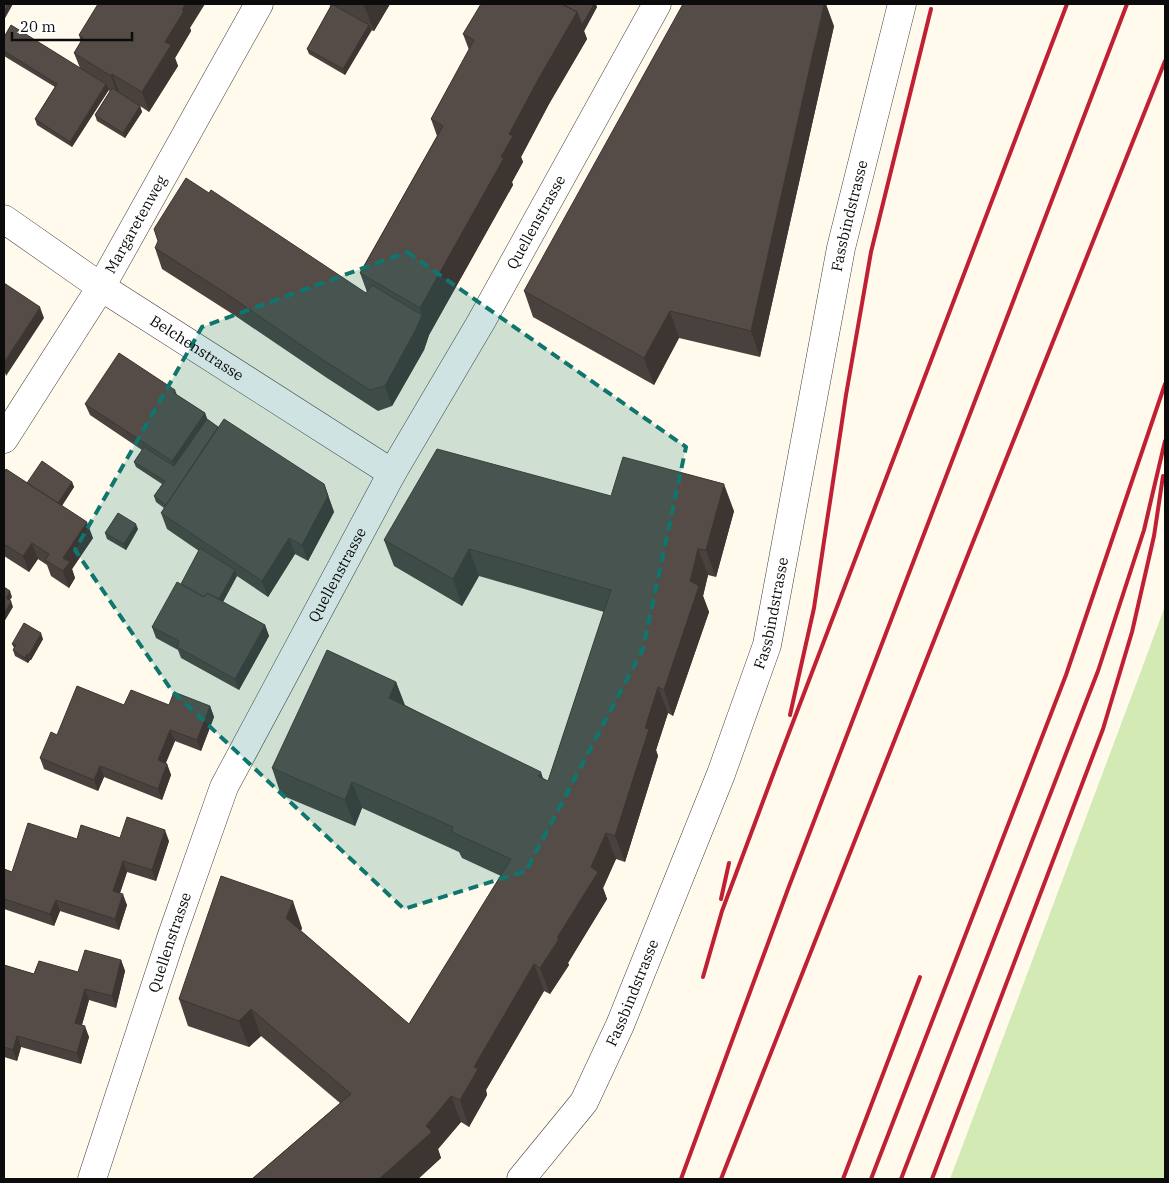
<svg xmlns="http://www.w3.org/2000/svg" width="1169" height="1183" font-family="'IBM Plex Serif',serif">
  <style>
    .green { fill: #d4eab4 }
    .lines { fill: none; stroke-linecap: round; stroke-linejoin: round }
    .minor-casing { stroke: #3f3f3f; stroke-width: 29 }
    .minor { stroke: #fff; stroke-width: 28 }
    .rail { stroke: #c02033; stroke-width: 4 }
    .wall { fill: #49413e }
    .shaded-wall { fill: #3c3532 }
    .building { fill: #554c48; stroke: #3c3532 }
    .marked { fill: #0f766e; fill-opacity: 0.2; stroke: #0f766e; stroke-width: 4; stroke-dasharray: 10 6; stroke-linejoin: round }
    .labels { text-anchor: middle; stroke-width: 5; stroke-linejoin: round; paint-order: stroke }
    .street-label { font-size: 15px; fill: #0c0c0c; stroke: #fff }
  </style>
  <rect width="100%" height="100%" fill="#fffaec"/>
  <path class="green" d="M1165 606V1179H950L1138 679Z"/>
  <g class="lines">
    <g class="minor-casing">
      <g id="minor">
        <path id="s1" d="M4 219 101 287 392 473"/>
        <path id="s2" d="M4 439 101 287 259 4"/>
        <path id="s3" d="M92 1179 171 938 224 787 392 473 481 322 657 4"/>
        <path id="s4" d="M521 1179 584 1102 620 1025 721 774 767 645 841 248 902 4"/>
      </g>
    </g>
    <use href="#minor" class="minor"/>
    <path class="rail" d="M790 715 814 608 846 395 871 252 931 9
      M721 899 729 863
      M703 977 722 911 774 772 1067 4
      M681 1179 788 889 1127 4
      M721 1179 969 552 1165 61
      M843 1179 920 977
      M871 1179 1066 675 1165 384
      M901 1179 1098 671 1144 530 1165 441
      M932 1179 1103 729 1132 632 1154 536 1163 476"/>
  </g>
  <path class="wall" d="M327 4H390L374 31 371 30 345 75 309 54 307 49 331 6Z
    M597 7 584 31 587 39 549 104 521 157 523 162 512 182 513 185 429 335 424 350 392 406 378 411 327 378 234 315 162 269 155 248 366 293 367 292 360 273 437 136 431 119 469 50 463 34Z
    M834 26 760 357 679 338 654 385 533 317 524 291Z
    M190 28 191 31 175 58 178 66 149 112 140 106 142 112 125 138 97 121 95 115 110 91 108 90 72 147 37 125 35 119 55 87 4 56V37L80 68 74 53 81 42 79 35Z
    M175 390 177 395 205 413 207 419 218 427 324 484 334 512 308 561 295 554 268 597 237 576 223 602 265 625 269 636 239 690 181 658 178 650 156 638 152 627 181 584 199 551 167 529 161 513 164 508 156 502 154 496 162 484 136 467 134 462 142 450 90 415 85 404Z
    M4 473 27 483 72 482 74 487 62 506 93 538 72 569 75 578 69 588 51 576 47 565 38 559 29 572 4 556Z
    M611 496 734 511 716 577 708 575 703 596 709 612 673 716 668 713 656 750 658 756 625 862 616 859 603 888 607 899 568 963 569 965 550 994 544 991 486 1090 487 1095 469 1127 461 1122 438 1149 441 1158 418 1179H252L340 1103 261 1036 249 1047 188 1026 179 999 302 928 301 931 409 1024 501 876 462 858 459 852 362 808 355 826 281 795 272 768 396 682 405 705 548 781 604 612 479 576 462 606 394 566 384 540Z
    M138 529 126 550 107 539 105 533Z
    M43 639 31 660H30L28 663 15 656 13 650 14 648 12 644Z
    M124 705 210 706 214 717 201 751 175 741 166 763 167 764 171 775 162 800 104 777 98 791 44 769 40 758 57 735Z
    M120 838 169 841 156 881 127 872 120 893 127 905 119 930 60 911 54 926 4 909V869L12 872 77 839Z
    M121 960 125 971 116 1008 89 1000 82 1025 89 1037 81 1064 21 1047 17 1061 4 1057V965L34 974 78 972Z"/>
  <path class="shaded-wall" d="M8 4H13L4 20V11Z
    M185 4H205L190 28 191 31 175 58 178 66 149 112 142 92 165 42Z
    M364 4H390L374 31 364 5Z
    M594 4H596L597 7 584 31 587 39 549 104 521 157 523 162 512 182 513 185 429 335 424 350 392 406 385 386 422 315 420 308 501 157 509 134 539 78 577 12Z
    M824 4H826L834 26 760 357 751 331Z
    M369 25 372 30 345 75 343 69Z
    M112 74 120 94 118 96 111 76Z
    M106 84 109 90 72 147 70 142Z
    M140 106 142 112 125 138 123 133Z
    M40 307 44 318 6 376 4 369V362Z
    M670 311 679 338 654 385 644 358Z
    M205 413 209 424 176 472 172 461Z
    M72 482 74 487 56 514 54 509Z
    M324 484 334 512 308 561 302 545Z
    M724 484 734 511 716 577 706 550Z
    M87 522 93 538 72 569 75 578 69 588 63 571V558Z
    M136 524 138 529 126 550 124 544Z
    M289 538 295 554 268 597 262 581Z
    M32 543 38 559 29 572 23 556Z
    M469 549 479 576 462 606 453 579Z
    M698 549 708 575 703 596 709 612 673 716 664 690Z
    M235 570 237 576 219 609 217 603Z
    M10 591 12 597 8 603 6 598Z
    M11 601 13 607 4 622V613Z
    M265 625 269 636 239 690 235 679Z
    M41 633 43 639 31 660 29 655Z
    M27 654 30 660 28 663 25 658Z
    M396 682 406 709 389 698Z
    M658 687 668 713 656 750 658 756 625 862 615 836 645 728Z
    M210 706 214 717 201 751 197 740Z
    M170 730 175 741 162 771 158 760Z
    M167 764 171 775 162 800 158 789Z
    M100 766 104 777 98 791 94 780Z
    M541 772 550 799 538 776Z
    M352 782 362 808 355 826 345 800Z
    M165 830 169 841 156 881 152 870Z
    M606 833 616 859 603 888 607 899 568 963 569 965 550 994 540 968 557 938 591 867Z
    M123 861 127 872 117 902 113 891Z
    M123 894 127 905 119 930 115 919Z
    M56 900 60 911 54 926 50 914Z
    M293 901 302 928 296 945 286 918Z
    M121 960 125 971 116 1008 112 996Z
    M534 964 544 991 486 1090 487 1095 469 1127 460 1100 474 1067Z
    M85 989 89 1000 79 1035 75 1023Z
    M251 1009 261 1036 249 1047 239 1021Z
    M85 1026 89 1037 81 1064 77 1053Z
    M17 1036 21 1047 17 1061 13 1050Z
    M451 1096 461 1122 438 1149 441 1158 418 1179H379Z"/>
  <path class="building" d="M4 4H8L4 11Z
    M98 4H185L182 10 184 11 165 42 171 45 142 92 112 74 111 76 74 53 83 38 79 35Z
    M332 4 369 25 343 69 307 49Z
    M481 4H562L577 12 539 78 509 134 513 136 501 157 504 158 420 308 360 273 443 126 431 119 474 40 463 34Z
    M562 4H594L582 25 577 12Z
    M683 4H824L751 331 670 311 644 358 524 291Z
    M11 25 106 84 70 142 35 119 57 84 4 51V37Z
    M112 88 140 106 123 133 95 115Z
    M186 178 209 193 211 190 366 293 372 285 422 315 416 329 385 386 370 390 320 358 227 294 155 248 158 241 154 229Z
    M4 283 40 307 4 362Z
    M119 353 175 390 174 393 205 413 172 461 85 404Z
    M207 419 218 427 166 505 154 496 165 481 134 462 144 447 174 466Z
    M224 419 324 484 328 496 302 545 289 538 262 581 161 513Z
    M437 449 611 496 623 457 724 484 706 550 698 549 690 581 699 586 664 690 658 687 645 728 649 729 615 836 606 833 591 867 598 872 557 938 559 939 540 968 534 964 474 1067 478 1069 460 1100 451 1096 426 1126 432 1132 379 1179H252L351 1094 251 1009 239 1021 179 999 221 876 293 901 286 918 409 1024 511 859 452 832 453 827 352 782 345 800 272 768 327 650 396 682 389 698 541 772 538 776 548 781 611 590 469 549 453 579 384 540Z
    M42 461 72 482 58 503 27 483Z
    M6 469 87 522 63 558 70 562 63 571 45 560 49 554 32 543 23 556 4 544V473Z
    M118 513 136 524 124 544 105 533Z
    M200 548 235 570 219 599 207 593 204 597 181 584Z
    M177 582 204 597 207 593 265 625 235 679 177 647 179 641 152 627Z
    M4 587 10 591 6 598 11 601 4 613Z
    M24 623 41 633 29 655 27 654 25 658 13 650 16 645 12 644Z
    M77 686 124 705 131 690 169 705 174 692 210 706 197 740 170 730 158 760 167 764 158 789 100 766 94 780 40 758 51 732 57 735Z
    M127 817 165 830 152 870 123 861 113 891 123 894 115 919 56 900 50 914 4 899V869L12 872 28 823 77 839 81 825 120 838Z
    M85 950 121 960 112 996 85 989 75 1023 85 1026 77 1053 17 1036 13 1050 4 1047V965L34 974 39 961 78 972Z"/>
  <path class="marked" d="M407 252 686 447 643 649 526 871 404 909 172 691 75 550 202 327Z"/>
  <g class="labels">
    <g class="street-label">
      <text dy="5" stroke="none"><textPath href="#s4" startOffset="1029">Fassbindstrasse</textPath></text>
      <text dy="5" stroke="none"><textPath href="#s3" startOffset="1059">Quellenstrasse</textPath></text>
      <text dy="5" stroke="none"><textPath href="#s2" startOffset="252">Margaretenweg</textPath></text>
      <text dy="5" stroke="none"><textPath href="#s1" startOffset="232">Belchenstrasse</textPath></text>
      <text dy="5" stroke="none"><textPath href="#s3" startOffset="654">Quellenstrasse</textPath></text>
      <text dy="5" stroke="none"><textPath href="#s4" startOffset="624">Fassbindstrasse</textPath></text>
      <text dy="5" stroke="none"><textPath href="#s3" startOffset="249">Quellenstrasse</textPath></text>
      <text dy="5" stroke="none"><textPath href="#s4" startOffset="219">Fassbindstrasse</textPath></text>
    </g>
  </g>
  <rect width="1169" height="1183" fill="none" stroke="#0c0c0c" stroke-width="10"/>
  <path d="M12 32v8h120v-8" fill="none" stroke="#0c0c0c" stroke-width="2.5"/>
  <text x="20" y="32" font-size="15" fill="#0c0c0c" stroke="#ffffff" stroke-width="4" paint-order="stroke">20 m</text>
</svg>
